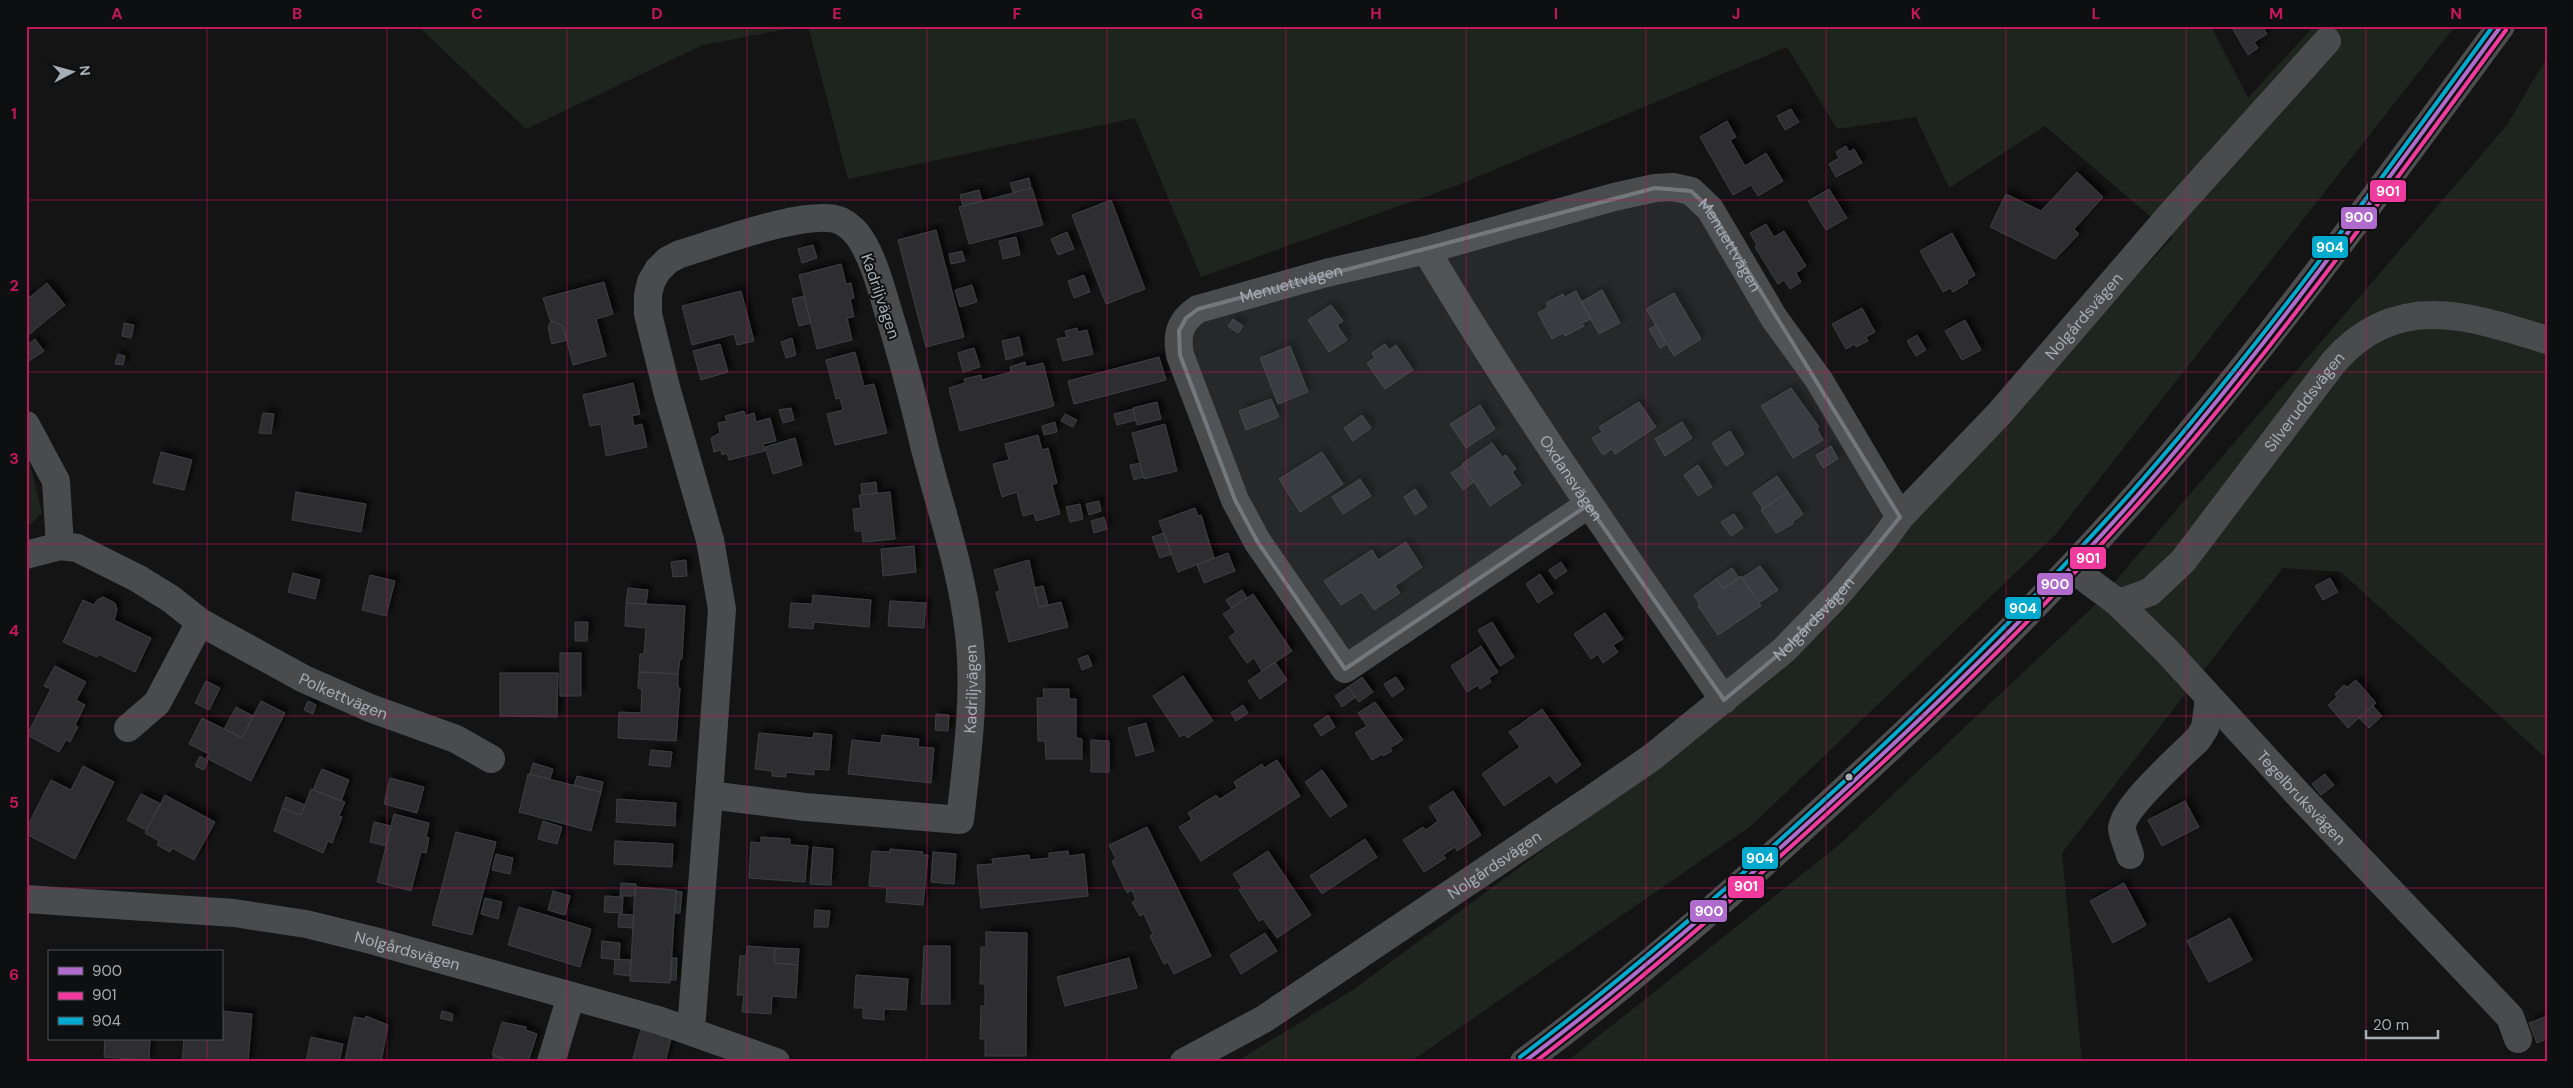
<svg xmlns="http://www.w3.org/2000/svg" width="2573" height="1088" font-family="'DM Sans',sans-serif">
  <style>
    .green { fill: #1e251e }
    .building { fill: #2e2f30; stroke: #3d3f40; filter: url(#shadow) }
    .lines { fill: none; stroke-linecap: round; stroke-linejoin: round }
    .minor { stroke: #494b4d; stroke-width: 28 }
    .major { stroke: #4b4d4f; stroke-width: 28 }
    .bus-1-casing { stroke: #0e0f10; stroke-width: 8 }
    .bus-2-casing { stroke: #0e0f10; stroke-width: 8 }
    .bus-3-casing { stroke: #0e0f10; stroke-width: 8 }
    .bus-1 { stroke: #b06ccc; stroke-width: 4 }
    .bus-2 { stroke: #f13a9d; stroke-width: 4 }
    .bus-3 { stroke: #00a9ce; stroke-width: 4 }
    .marked { fill: #73787d; fill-opacity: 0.2; stroke: #73787d; stroke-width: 4; stroke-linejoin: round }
    .grid { fill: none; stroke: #c2185b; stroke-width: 1; stroke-opacity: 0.55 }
    .bus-dot { fill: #a6aeb5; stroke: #0e0f10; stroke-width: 2 }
    .labels { text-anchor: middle; stroke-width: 4; stroke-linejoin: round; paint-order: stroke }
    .street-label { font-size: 16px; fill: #a6aeb5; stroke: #0e0f10 }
    .line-badge { stroke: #0e0f10; stroke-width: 2 }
    .badge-label { font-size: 14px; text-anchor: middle; font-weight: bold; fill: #fff }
    .neatline { fill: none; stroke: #c2185b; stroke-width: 2 }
    .grid-label { font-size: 16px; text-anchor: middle; font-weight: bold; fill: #c2185b }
  </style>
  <defs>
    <filter id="shadow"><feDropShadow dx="4.5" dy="-4.5" stdDeviation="2.5" flood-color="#0009"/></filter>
  </defs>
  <rect width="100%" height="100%" fill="#141414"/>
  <path class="green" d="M418 26H803L703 45 526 129Z
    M808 26H2211L2248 98 2314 26H2455L2056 534 1751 826 1410 1062H1236L1354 989 1562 836 1761 680 2172 238 2151 217 2045 126 1949 188 1916 117 1837 129 1787 47 1458 185 1201 277 1135 118 848 179Z
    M2547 57V759L2341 572 2283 568 2062 853 2082 1062H1566L1839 845 2094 606 2507 125Z
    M28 455 42 513 26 528V456Z"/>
  <path class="building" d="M2231 26H2262L2267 34 2254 42 2258 48 2248 55Z
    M1791 109 1799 122 1785 130 1777 116Z
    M1727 121 1736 137 1730 140 1745 166 1766 153 1783 181 1758 196 1751 185 1733 195 1700 137Z
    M1846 146 1849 152 1854 149 1862 163 1836 177 1829 164 1839 158 1836 152Z
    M2077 172 2103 197 2074 229 2079 234 2055 259 1990 227 2006 194 2041 211Z
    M1029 178 1031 188 1013 192 1010 183Z
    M1032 188 1043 225 969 244 959 207Z
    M1829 189 1847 218 1826 230 1808 201Z
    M979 190 982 201 963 206 960 195Z
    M1111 200 1145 289 1106 304 1072 215Z
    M1766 224 1774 237 1784 231 1806 266 1796 273 1801 282 1790 289 1784 280 1778 284 1755 247 1757 245 1750 233Z
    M936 230 964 337 926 347 898 240Z
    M1067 232 1074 249 1058 255 1051 239Z
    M1952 233 1975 275 1967 280 1968 283 1953 292 1950 288 1943 292 1920 251Z
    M1016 237 1020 255 1003 259 999 241Z
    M813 245 817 258 802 263 798 249Z
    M962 251 965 261 951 264 949 254Z
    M841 264 846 284 851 283 854 298 850 299 854 317 847 318 852 340 817 349 799 275Z
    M1084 275 1090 292 1074 298 1068 281Z
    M604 282 613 314 596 319 606 356 573 365 563 326 550 320 543 298Z
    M47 283 65 305 26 337V293L30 297Z
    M972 285 977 302 960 307 955 290Z
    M1602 290 1620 323 1599 334 1581 302Z
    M741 291 754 341 737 345 734 334 692 345 682 306Z
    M1576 291 1591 319 1582 323 1584 326 1565 336 1563 333 1552 339 1538 313 1548 307 1546 303 1563 294 1565 297Z
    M1674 293 1701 339 1674 356 1646 309Z
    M804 296 811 323 799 326 792 299Z
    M1331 305 1343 321 1337 325 1347 340 1329 352 1308 320Z
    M1862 308 1875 332 1866 337 1868 341 1856 347 1855 344 1846 349 1832 324Z
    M1233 319 1243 326 1238 333 1228 326Z
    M1965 320 1981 350 1962 360 1945 331Z
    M551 321 563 326 567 340 552 344 548 327Z
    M124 323 134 325 131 338 122 336Z
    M1656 325 1667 344 1660 348 1649 329Z
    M1077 328 1078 332 1087 330 1093 354 1063 361 1057 339 1067 337 1065 331Z
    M1917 335 1926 350 1916 356 1907 341Z
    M1019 337 1023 355 1006 360 1002 341Z
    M792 338 796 355 786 358 781 342Z
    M35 339 44 351 26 363V346Z
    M720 344 728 372 701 380 693 351Z
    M1385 344 1389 350 1396 345 1413 370 1385 389 1367 363 1375 358 1372 353Z
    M1290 346 1308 392 1278 404 1260 358Z
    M974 348 980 367 963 372 958 353Z
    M855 352 864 386 874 384 887 433 835 445 827 414 843 410 840 398 836 399 826 360Z
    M118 354 125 356 123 365 115 364Z
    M1159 357 1166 380 1074 404 1068 381Z
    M1025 362 1026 367 1043 363 1054 406 960 431 949 388 965 383 964 379 981 375 982 380 1011 372 1010 367Z
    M633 383 640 414 632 416 634 426 642 424 647 447 606 456 601 424 590 426 583 395Z
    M1791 388 1819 427 1817 429 1823 440 1793 458 1761 406Z
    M1271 399 1279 417 1246 430 1239 411Z
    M1157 402 1161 419 1137 425 1133 408Z
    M1639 402 1656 427 1615 454 1612 449 1603 455 1592 438 1602 432 1599 427Z
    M1480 405 1495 429 1466 448 1450 424Z
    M791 408 794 420 783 423 779 410Z
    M1133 409 1136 420 1117 425 1114 414Z
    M744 411 745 416 754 413 756 422 770 418 776 441 763 444 765 451 729 460 727 453 722 455 721 450 714 452 711 438 720 433 718 423 727 421 725 416Z
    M263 413 274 414 271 434 259 433Z
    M1065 414 1077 420 1073 427 1061 421Z
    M1362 415 1371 428 1353 441 1344 428Z
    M1055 422 1057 432 1044 435 1042 426Z
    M1682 422 1692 438 1665 456 1655 439Z
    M1165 424 1177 471 1144 479 1132 433Z
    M1730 431 1744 454 1726 466 1712 443Z
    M1038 435 1042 450 1048 448 1057 483 1052 485 1060 514 1036 521 1034 513 1023 516 1017 492 1002 497 993 464 1009 460 1005 444Z
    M795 438 802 465 773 474 765 447Z
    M1492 443 1502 457 1506 455 1516 469 1512 472 1521 485 1490 506 1462 464Z
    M1831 446 1838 459 1823 468 1816 455Z
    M161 452 192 460 184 490 153 483Z
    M1322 452 1343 484 1300 512 1279 479Z
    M1140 463 1143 477 1134 480 1130 465Z
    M1463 465 1474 482 1463 490 1451 473Z
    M1698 465 1712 487 1698 496 1684 475Z
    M1777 476 1788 492 1763 509 1753 493Z
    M1360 479 1371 496 1343 514 1332 497Z
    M876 482 877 493 862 495 861 484Z
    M1415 489 1427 507 1415 515 1404 497Z
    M296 492 366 504 361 532 292 520Z
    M890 492 895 539 863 542 862 531H855L853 509 861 508 859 495Z
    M1788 492 1803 514 1792 522 1793 524 1776 533 1761 510Z
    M1099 501 1101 511 1089 515 1086 504Z
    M1080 504 1083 519 1070 522 1066 507Z
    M1195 508 1198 516 1201 515 1214 558 1178 572 1159 521Z
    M1734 514 1743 528 1731 536 1721 522Z
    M1104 517 1107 529 1094 533 1091 521Z
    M1164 533 1172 554 1160 558 1152 537Z
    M1406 542 1422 567 1395 586 1400 593 1374 610 1362 592 1341 605 1324 581 1372 550 1378 560Z
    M914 546 916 572 883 576 881 549Z
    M1228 553 1235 571 1204 583 1197 565Z
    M686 560 687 576 673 577 671 562Z
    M1029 560 1039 607 1061 602 1068 627 1009 642 996 592 1000 591 994 570Z
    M1561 562 1567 571 1555 579 1549 570Z
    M1760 566 1778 590 1759 603 1742 578Z
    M1732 568 1739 578 1723 589 1716 579Z
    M293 573 320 580 315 599 288 592Z
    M1540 574 1553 593 1538 603 1526 584Z
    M370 575 395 581 386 616 362 610Z
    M1741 576 1761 606 1718 635 1698 606 1700 605 1694 595 1716 579 1723 589Z
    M2330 578 2338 592 2323 600 2315 586Z
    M1043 586 1048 605 1039 607 1034 588Z
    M628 588 648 590 646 604 626 603Z
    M1242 590 1247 598 1231 608 1226 600Z
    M1253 594 1292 651 1262 671 1254 658 1247 663 1229 637 1236 632 1223 614Z
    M813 595 871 600 869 627 814 622 813 629 789 627 791 603 812 604Z
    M103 597 115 603 117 610 114 620 151 638 135 672 98 654 97 657 63 642 83 600 94 605 97 600Z
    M890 601 926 603 924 628 888 626Z
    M626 603 685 606 682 659H680L678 674 639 672 640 654H644L646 628 625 626Z
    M1605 613 1623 639 1613 645 1618 652 1603 663 1598 654 1591 659 1574 634Z
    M575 622H588L587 641H575Z
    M1492 622 1514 657 1500 666 1478 630Z
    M1481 646 1498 672 1489 678 1491 682 1480 689 1478 685 1467 692 1451 666Z
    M560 653H581V696H560Z
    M1088 655 1092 666 1082 670 1078 659Z
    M1275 662 1287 680 1260 699 1248 681Z
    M55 666 86 682 76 700 85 705 75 725 78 727 70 742 66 740 59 752 27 735 51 689 44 686Z
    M639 672 678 674V688H680L676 741 618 738 619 712 641 713 642 689 638 688Z
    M500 673H558L557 717 500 716Z
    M1183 676 1213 721 1187 738 1185 734 1180 737 1153 696Z
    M1362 677 1373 692 1359 702 1348 687Z
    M1396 677 1404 689 1392 697 1384 684Z
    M2356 680 2376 703 2348 728 2328 705 2337 697 2335 694 2344 685 2347 687Z
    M206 681 220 688 209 710 195 703Z
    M1348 687 1356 697 1342 707 1335 696Z
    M1043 689H1069V699H1076V738L1082 739V759H1046L1045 741H1038L1037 698H1044Z
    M261 701 285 713 251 781 206 758 209 754 189 744 202 718 242 738Z
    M308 701 316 705 313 714 304 710Z
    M1375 702 1403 740 1390 748 1392 751 1383 756 1382 754 1372 760 1355 733 1367 726 1358 713Z
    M1243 705 1248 713 1236 721 1231 713Z
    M2373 706 2382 716 2369 728 2359 718Z
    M236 707 253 716 242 738 224 729Z
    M1542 709 1581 765 1556 783 1550 775 1504 806 1482 774 1520 747 1509 732Z
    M936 714 949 715 948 731 935 730Z
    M1328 715 1335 727 1321 736 1314 725Z
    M1146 723 1154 751 1136 756 1128 728Z
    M759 733 813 738 814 733 832 735 829 770 814 769V775L786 772V777L772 776V771L755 769Z
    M882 735 919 739 918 747 934 748 931 783 848 774 852 740 881 743Z
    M1091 740 1109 741V772H1091Z
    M651 750 672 752 670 767 649 765Z
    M200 756 208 761 204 770 195 766Z
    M1277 760 1300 796 1201 861 1179 827 1192 819 1188 813 1216 795 1220 799 1237 788 1234 782 1262 764 1264 768Z
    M533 763 553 769 550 779 530 774Z
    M83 766 114 782 75 859 26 834V829L51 780 71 790Z
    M322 769 349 780 341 801 313 790Z
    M1322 770 1347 806 1330 817 1305 782Z
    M528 774 601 792 591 831 519 812Z
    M2325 774 2334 785 2321 795 2312 784Z
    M577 776 603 782 601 792 574 786Z
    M390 778 424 787 417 813 384 804Z
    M311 789 345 802 339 816 342 817 332 843 328 841 323 853 274 831 282 808 301 815Z
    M1453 791 1481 835 1457 851 1455 847 1443 855 1446 858 1424 872 1403 840 1423 827 1426 830 1438 821 1429 807Z
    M141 794 161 804 146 830 127 820Z
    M165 795 215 822 194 860 172 848 170 852 157 845 159 841 145 833Z
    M286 797 305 805 301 815 282 808Z
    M617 799 676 803 675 826 616 822Z
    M2185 801 2199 827 2162 846 2148 820Z
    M394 814 429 823 426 837 429 838 426 853 421 852 411 891 377 882Z
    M543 821 562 827 557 844 538 839Z
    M374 822 391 826 386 846 370 842Z
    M1147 827 1211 956 1174 974 1168 962 1164 964 1150 936 1153 934 1144 914 1140 916 1132 902 1136 900 1132 890 1127 893 1112 861 1116 859 1109 845Z
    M456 832 496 842 472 935 432 925Z
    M761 837 790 839V845L808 846 805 882 749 878 751 842 761 843Z
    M1365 839 1377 857 1322 894 1310 876Z
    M615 841 673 844 672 867 614 864Z
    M813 847 833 849 831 885 810 884Z
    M890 849 923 852 922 855H928L923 905 886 902 887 887 869 886 872 851 890 852Z
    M1068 851 1069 856 1084 854 1088 896 981 908 977 865 993 864 992 859 1029 855 1030 860 1049 858V853Z
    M1268 851 1311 915 1277 938 1263 919 1259 921 1239 890 1242 888 1233 874Z
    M933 852 956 854 954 884 931 882Z
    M496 854 513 858 510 874 492 870Z
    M621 883 636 884 635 896H620Z
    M2124 883 2146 925 2113 943 2090 901Z
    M635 887 676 890 670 983 630 981Z
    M553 891 570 896 565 915 548 910Z
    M676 891 682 892 680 913H675Z
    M605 896 623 897 622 913 604 912Z
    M485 898 502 902 498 919 481 914Z
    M519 907 591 929 580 967 508 945Z
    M815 910 830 911 828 927H814Z
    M619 914 634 915 633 928 618 927Z
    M2230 918 2252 960 2209 982 2187 941Z
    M986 932 1027 933 1026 1056H985V1039H980L981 1006H985V984H980L981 947H986Z
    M1265 933 1277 951 1241 974 1230 955Z
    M602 941 620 943 619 960 601 958Z
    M747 946 775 948 774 963 798 965 796 998 772 996 771 1014 742 1012 744 995H737L740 956H746Z
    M924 946H950V1004H921Z
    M775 948 799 949 798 965 774 963Z
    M672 958H677L676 980H671Z
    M1129 958 1137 988 1065 1006 1057 977Z
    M615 959 631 960 630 976 614 974Z
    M856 975 908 979 906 1010 884 1009V1020L863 1018V1008H854Z
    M221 1011 252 1014 248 1062H182L184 1039H221Z
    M442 1011 453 1014 452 1021 440 1018Z
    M366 1016 388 1025 381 1062 345 1060 354 1017 365 1019Z
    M2547 1016V1039L2537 1043 2529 1023Z
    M502 1022 526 1027V1030L537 1034 528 1062H514L492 1055Z
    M642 1026 672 1035 665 1062H632Z
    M311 1037 343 1044 339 1062H306Z
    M105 1039H150L149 1060 104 1057Z
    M494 1055 514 1062H492Z"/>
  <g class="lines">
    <g class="minor">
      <path id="s1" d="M1426 250C1518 405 1622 552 1724 700"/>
      <path d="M26 425 56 481 60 546"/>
      <path id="s2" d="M1588 505 1345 669 1257 541 1235 500 1180 355C1176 334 1180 321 1198 309L1326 273 1426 250 1614 197 1655 188 1673 187 1691 191 1710 209 1774 318 1819 380 1900 517"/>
      <path id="s3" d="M26 555 60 546 77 548 137 578 171 599 200 622 304 679 370 708 456 739 491 759"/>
      <path id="s4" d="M2071 568 2117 602 2167 651 2297 793 2510 1017 2518 1039"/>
      <path id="s5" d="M2117 602 2128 600 2150 592 2183 561 2333 363C2395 291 2468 315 2547 340"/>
      <path d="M128 728 157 703 200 622"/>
      <path d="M2130 855C2128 847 2123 837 2122 829 2121 809 2182 755 2198 739L2205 728 2209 699"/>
      <path id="s6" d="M26 899 234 913 306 924 371 940 658 1020 776 1062"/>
      <path id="s7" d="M688 1030 692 1017 709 795 805 807 960 820C967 758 976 696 969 634 962 570 941 511 925 449 914 402 902 356 888 311 881 288 875 264 863 243 858 234 851 226 841 221 811 207 714 244 680 254L668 260 658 270 651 282 648 295V314L667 391 710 540 722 609 709 795"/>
      <path d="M551 1062 571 996"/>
      <path id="s8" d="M1184 1062 1264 1019 1590 800 1651 758 1784 650 1837 595 1882 542 1900 517 1999 414 2173 212 2327 41"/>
    </g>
    <path class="major" d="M1524 1062C1632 982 1732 893 1831 802 1958 686 2081 565 2191 432 2300 301 2400 163 2501 26"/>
    <g class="bus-1-casing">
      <path id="bus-1" d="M1524 1062C1635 978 1739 886 1842 792 1949 693 2054 591 2150 481 2275 336 2387 180 2501 26"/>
    </g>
    <g class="bus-2-casing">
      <path id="bus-2" d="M1535 1062C1637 984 1734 899 1829 812 1942 709 2051 603 2152 488 2279 343 2392 185 2506 30"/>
    </g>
    <g class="bus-3-casing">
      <path id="bus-3" d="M1520 1057C1631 973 1735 882 1836 789 1943 690 2047 588 2143 479 2269 335 2380 180 2493 26"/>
    </g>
    <use href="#bus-1" class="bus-1"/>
    <use href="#bus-2" class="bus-2"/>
    <use href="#bus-3" class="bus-3"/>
  </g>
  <path class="marked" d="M1655 188 1691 191 1710 209 1900 517 1837 595 1784 650 1724 700 1588 505 1345 669 1257 541 1235 500 1180 355 1179 331 1186 318 1198 309Z"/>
  <path class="grid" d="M207 26V952M387 26V1062M567 26V1062M747 26V1062M927 26V1062M1107 26V1062M1286 26V1062M1466 26V1062M1646 26V1062M1826 26V1062M2006 26V1062M2186 26V1062M2366 26V1062M26 200H2547M26 372H2547M26 544H2547M26 716H2547M26 888H2547M207 1039V1062"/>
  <circle class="bus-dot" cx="1849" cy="777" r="4.5"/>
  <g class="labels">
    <g class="street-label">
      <text dy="6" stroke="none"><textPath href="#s2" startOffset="1280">Menuettvägen</textPath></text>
      <text dy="6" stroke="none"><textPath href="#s2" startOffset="800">Menuettvägen</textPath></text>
      <text transform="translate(881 296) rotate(71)" y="6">Kadriljvägen</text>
      <text dy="6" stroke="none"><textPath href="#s8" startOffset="1178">Nolgårdsvägen</textPath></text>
      <text dy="6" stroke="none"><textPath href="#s5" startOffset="280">Silveruddsvägen</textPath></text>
      <text dy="6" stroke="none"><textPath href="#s1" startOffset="270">Oxdansvägen</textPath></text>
      <text dy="6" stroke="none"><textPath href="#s8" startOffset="772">Nolgårdsvägen</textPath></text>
      <text dy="6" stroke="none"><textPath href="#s7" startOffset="620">Kadriljvägen</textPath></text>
      <text dy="6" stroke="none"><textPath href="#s3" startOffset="358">Polkettvägen</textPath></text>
      <text dy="6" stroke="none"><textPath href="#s4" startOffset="326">Tegelbruksvägen</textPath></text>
      <text dy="6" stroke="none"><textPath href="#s8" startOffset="368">Nolgårdsvägen</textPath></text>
      <text dy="6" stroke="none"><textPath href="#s6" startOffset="386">Nolgårdsvägen</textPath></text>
    </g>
  </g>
  <g class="line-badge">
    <rect x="2369" y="179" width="38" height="24" rx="5" fill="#f13a9d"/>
    <rect x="2340" y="206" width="38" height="24" rx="5" fill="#b06ccc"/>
    <rect x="2311" y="235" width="38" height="24" rx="5" fill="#00a9ce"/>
    <rect x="2069" y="546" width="38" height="24" rx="5" fill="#f13a9d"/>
    <rect x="2036" y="572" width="38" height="24" rx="5" fill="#b06ccc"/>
    <rect x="2004" y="596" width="38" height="24" rx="5" fill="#00a9ce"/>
    <rect x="1741" y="846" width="38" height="24" rx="5" fill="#00a9ce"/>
    <rect x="1727" y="875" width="38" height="24" rx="5" fill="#f13a9d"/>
    <rect x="1689" y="899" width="39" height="24" rx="5" fill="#b06ccc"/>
  </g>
  <g class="badge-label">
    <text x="2388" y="196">901</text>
    <text x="2359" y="222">900</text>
    <text x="2330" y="252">904</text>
    <text x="2088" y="563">901</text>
    <text x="2055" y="589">900</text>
    <text x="2023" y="613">904</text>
    <text x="1760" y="863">904</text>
    <text x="1746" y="891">901</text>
    <text x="1709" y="916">900</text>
  </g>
  <rect width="2573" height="1088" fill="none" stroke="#0e0f10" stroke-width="55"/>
  <rect x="48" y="950" width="175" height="90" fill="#0e0f10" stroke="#4b4f52"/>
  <rect x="58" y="967" width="25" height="8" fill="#b06ccc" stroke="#4b4f52"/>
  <text x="92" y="976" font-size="15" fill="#a6aeb5">900</text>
  <rect x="58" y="992" width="25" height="8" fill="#f13a9d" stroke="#4b4f52"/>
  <text x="92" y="1000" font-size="15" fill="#a6aeb5">901</text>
  <rect x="58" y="1017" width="25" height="8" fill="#00a9ce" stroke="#4b4f52"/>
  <text x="92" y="1026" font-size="15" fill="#a6aeb5">904</text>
  <g transform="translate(72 72) rotate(84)" stroke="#0e0f10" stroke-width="4" paint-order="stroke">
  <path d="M0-4L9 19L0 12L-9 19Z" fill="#a6aeb5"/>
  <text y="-8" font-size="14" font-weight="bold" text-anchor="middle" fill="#a6aeb5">N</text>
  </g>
  <path d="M2366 1030v8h72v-8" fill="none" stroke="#a6aeb5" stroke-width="2.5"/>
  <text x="2373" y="1030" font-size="15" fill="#a6aeb5" stroke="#0e0f10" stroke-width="4" paint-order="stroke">20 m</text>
  <rect x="28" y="28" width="2518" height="1032" class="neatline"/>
  <g class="grid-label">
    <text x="117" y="19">A</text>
    <text x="297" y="19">B</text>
    <text x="477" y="19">C</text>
    <text x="657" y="19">D</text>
    <text x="837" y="19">E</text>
    <text x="1017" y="19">F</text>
    <text x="1197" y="19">G</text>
    <text x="1376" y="19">H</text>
    <text x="1556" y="19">I</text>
    <text x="1736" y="19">J</text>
    <text x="1916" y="19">K</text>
    <text x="2096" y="19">L</text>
    <text x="2276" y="19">M</text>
    <text x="2456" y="19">N</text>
    <text x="14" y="119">1</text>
    <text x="14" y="291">2</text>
    <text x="14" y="464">3</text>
    <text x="14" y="636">4</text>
    <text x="14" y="808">5</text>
    <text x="14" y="980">6</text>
  </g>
</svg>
